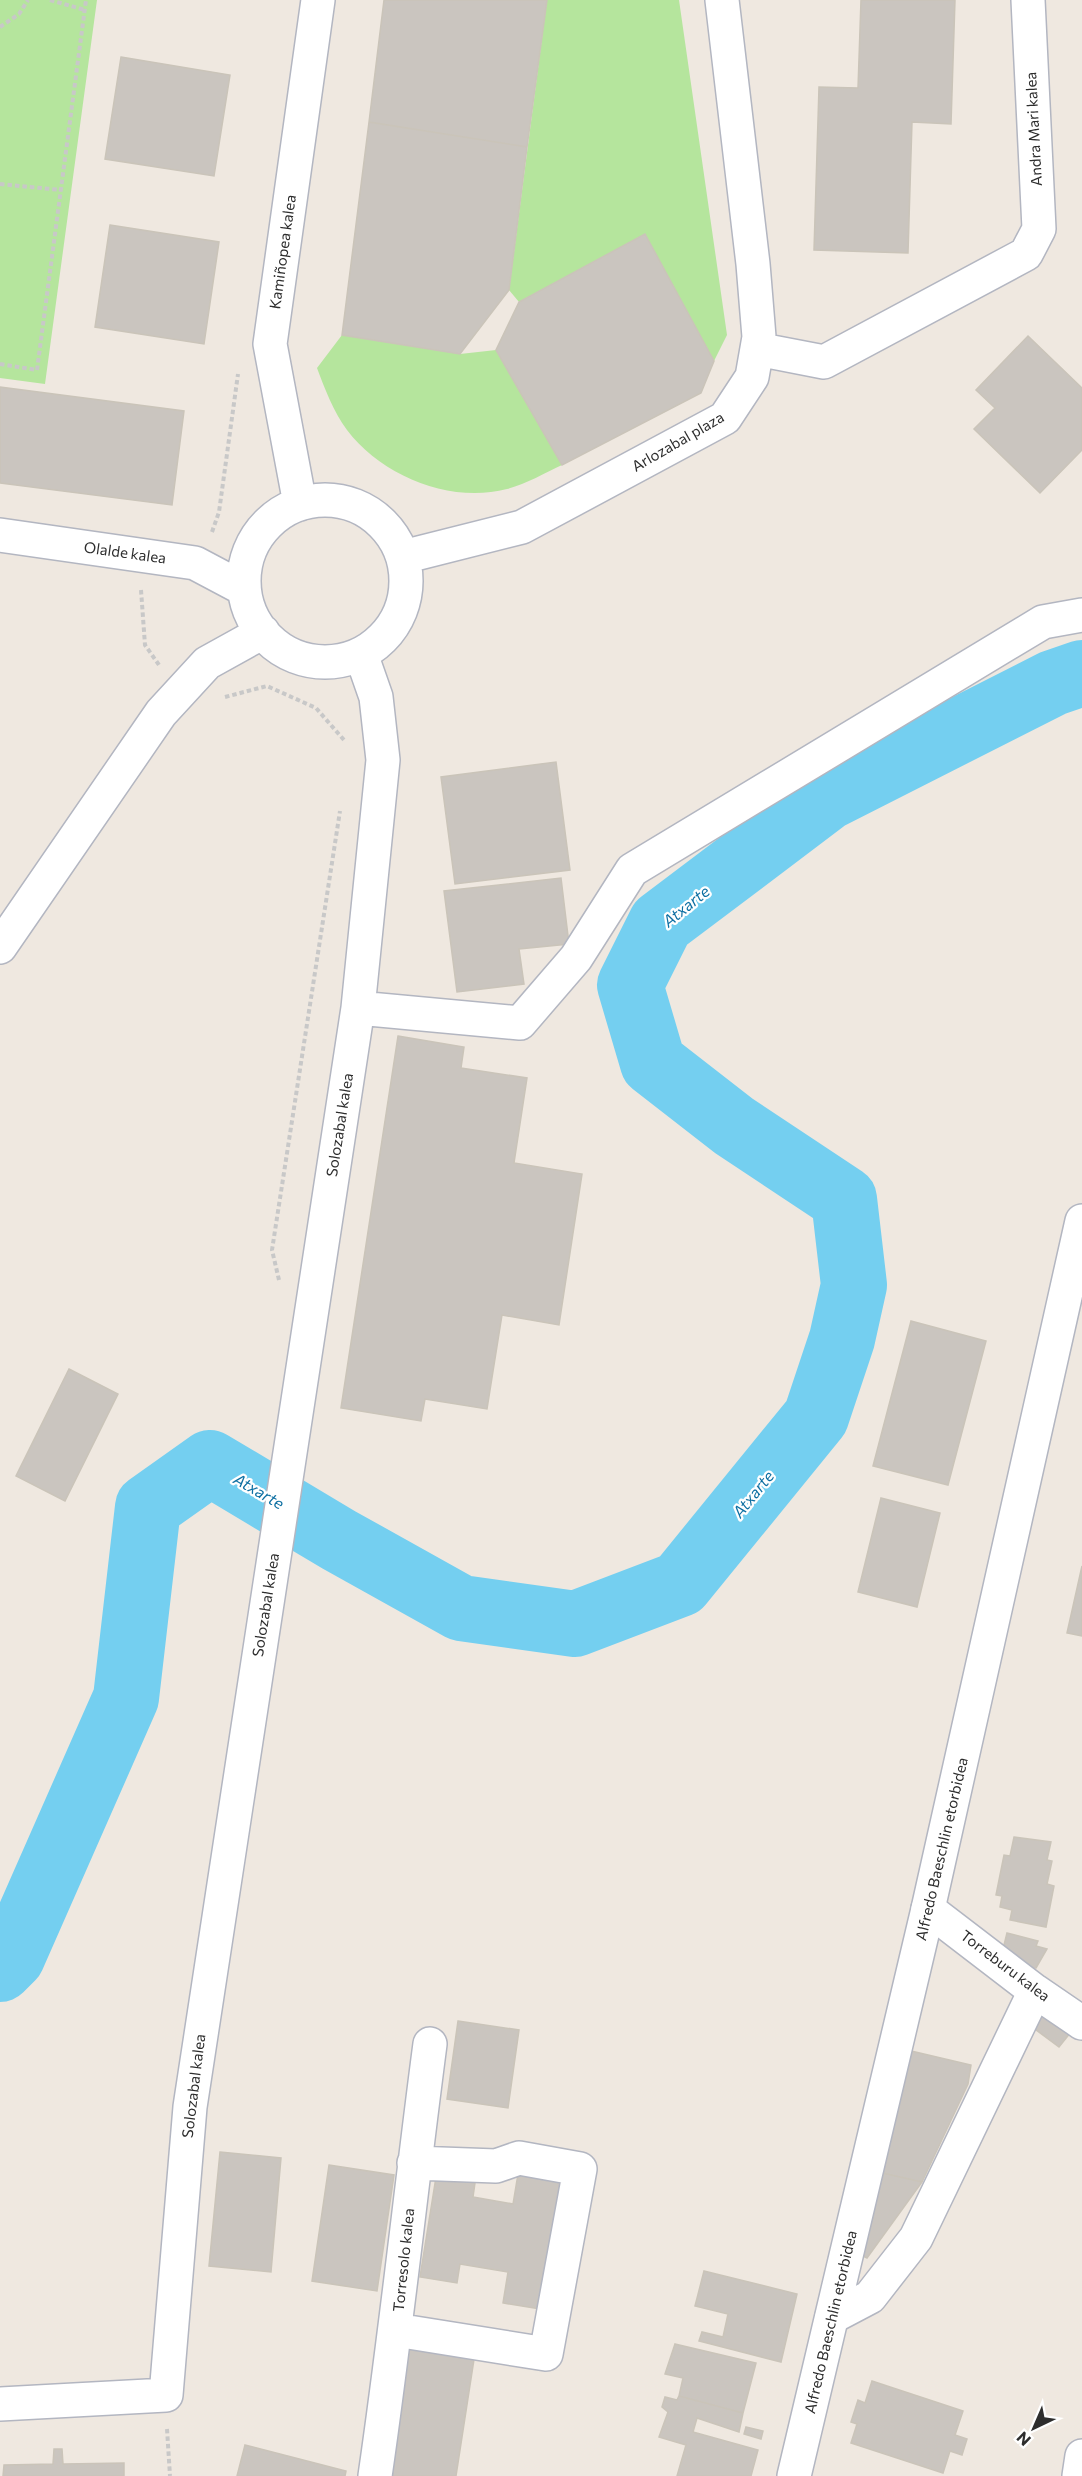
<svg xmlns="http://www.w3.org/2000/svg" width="1082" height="2476" font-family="Commissioner,sans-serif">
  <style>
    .green { fill: #b5e59d }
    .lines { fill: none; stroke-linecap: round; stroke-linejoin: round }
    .river { stroke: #74cff0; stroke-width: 66 }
    .building { fill: #cac5bf; stroke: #cac4b9; stroke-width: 1.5 }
    .street-casing { stroke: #b3b6c1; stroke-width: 36 }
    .secondary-casing { stroke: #b3b6c1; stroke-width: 36 }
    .path { stroke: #c8c8c8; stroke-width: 4; stroke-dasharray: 4.5 3; stroke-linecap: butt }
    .street { stroke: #fff; stroke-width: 33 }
    .secondary { stroke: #fff; stroke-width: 33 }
    .labels { text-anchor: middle; stroke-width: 4.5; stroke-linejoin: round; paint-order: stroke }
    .street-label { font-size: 15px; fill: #2d2d2d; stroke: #fff }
    .water-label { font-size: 16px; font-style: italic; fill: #0d6fa2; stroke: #fff }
  </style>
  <rect width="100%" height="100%" fill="#efe8e0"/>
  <path class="green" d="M0 0H97L45 384 0 378Z
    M547 0H679L727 335 714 361 645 234 519 302 509 290Z
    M342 335 460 354 496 350 562 465C545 473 526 484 507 489 450 504 382 476 347 430 333 411 325 389 317 368Z"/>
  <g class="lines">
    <path class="river" d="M0 1969 12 1957 126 1698 148 1507 210 1463 339 1540 461 1608 575 1624 680 1584 816 1417 842 1339 854 1285 844 1199 734 1126 653 1063 630 985 661 923 828 797 1053 683 1082 673"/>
  </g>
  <path class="building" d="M384 0H547L527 147 369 122Z
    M861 0H955L951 124 912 122 908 253 814 250 819 87 858 88Z
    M121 57 230 75 214 176 105 159Z
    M369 122 527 147 509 290 460 354 342 335Z
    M110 225 219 242 204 344 95 327Z
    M645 234 714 361 701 393 562 465 496 350 519 302Z
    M1028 336 1082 388V450L1040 493 974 429 995 408 976 390Z
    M0 387 184 411 172 505 0 483Z
    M556 762 570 870 455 884 441 777Z
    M561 878 569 944 519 949 524 984 457 992 444 891Z
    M398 1036 464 1047 461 1068 527 1078 514 1163 582 1174 559 1325 502 1315 487 1409 425 1399 421 1421 341 1408Z
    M911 1321 986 1341 948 1485 873 1466Z
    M69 1369 118 1394 65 1501 16 1476Z
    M881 1498 940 1513 917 1607 858 1592Z
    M1082 1566V1636L1067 1633Z
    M1014 1837 1051 1842 1047 1860 1052 1861 1047 1884 1054 1886 1046 1927 1010 1920 1012 1910 1000 1907 1002 1896 996 1895 1004 1855 1010 1856Z
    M1007 1933 1038 1941 1036 1946 1047 1949 1036 1968 1011 1969 1000 1961Z
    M1033 2005 1071 2032 1059 2047 1024 2021Z
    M458 2021 519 2030 508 2108 447 2099Z
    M907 2050 971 2065 968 2084 922 2182 878 2172Z
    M220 2152 281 2158 271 2272 209 2266Z
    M520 2162 575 2171 552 2311 503 2303 508 2272 460 2264 457 2283 420 2277 436 2177 475 2183 473 2197 513 2204Z
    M329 2165 394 2175 377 2291 312 2281Z
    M878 2172 922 2182 867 2258 859 2254Z
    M704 2271 797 2294 781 2362 699 2341 702 2332 723 2337 728 2314 695 2306Z
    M410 2343 475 2353 456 2476H388Z
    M675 2344 756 2363 743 2413 679 2396 683 2378 665 2374Z
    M872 2381 963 2411 955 2435 967 2439 962 2455 950 2451 943 2473 851 2443 857 2424 851 2422 858 2400 865 2403Z
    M679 2396 743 2413 739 2432 697 2418 693 2432 758 2450 751 2476H677L686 2445 659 2437 668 2412 662 2407 665 2397 677 2400Z
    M746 2427 763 2431 761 2439 744 2434Z
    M245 2445 346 2471 345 2476H237Z
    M54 2449H62L63 2464 124 2463V2476H3L4 2465 53 2464Z"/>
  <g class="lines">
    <g class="street-casing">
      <path id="street" d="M757 349 824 362 1026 254 1039 229 1028 0
        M244 581a81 81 0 1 1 162 0a81 81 0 1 1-162 0Z
        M300 504 270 344 318 0
        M0 535 195 563 244 589
        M403 557 522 527 725 418 752 377 759 337 753 264 722 0
        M0 947 161 713 207 663 263 632
        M358 1008 520 1023 576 958 632 870 1043 622 1082 615
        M928 1909 1035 1991 1082 2023
        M832 2317 870 2297 916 2238 1035 1991
        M396 2330 546 2354 580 2169 519 2158 496 2166 414 2163
        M0 2404 166 2395 190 2107 358 1008 383 760 376 697 361 654
        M375 2476C396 2332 411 2188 430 2044
        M1079 2476 1082 2456"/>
    </g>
    <g class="secondary-casing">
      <path id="secondary" d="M794 2476 928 1909 1082 1221"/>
    </g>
    <path class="path" d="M50 0 85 10
      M0 27 19 14 28 0
      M0 184 61 190
      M0 364 37 370 86 0
      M212 532 219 512 238 374
      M141 590 145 645 159 665
      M225 697 267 686 316 708 344 740
      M279 1280 272 1250 340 811
      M167 2429 170 2476"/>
    <use href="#street" class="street"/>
    <use href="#secondary" class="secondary"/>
  </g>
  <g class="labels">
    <g class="street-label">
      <text transform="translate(1034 129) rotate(-93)" y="5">Andra Mari kalea</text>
      <text transform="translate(283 252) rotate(-82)" y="5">Kamiñopea kalea</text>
      <text transform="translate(678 442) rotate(-30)" y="5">Arlozabal plaza</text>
      <text transform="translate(125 553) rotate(8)" y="5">Olalde kalea</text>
      <text transform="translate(340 1125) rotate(-81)" y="5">Solozabal kalea</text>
      <text transform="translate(266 1605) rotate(-81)" y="5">Solozabal kalea</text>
      <text transform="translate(942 1849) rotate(-77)" y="5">Alfredo Baeschlin etorbidea</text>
      <text transform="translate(1005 1966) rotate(37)" y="5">Torreburu kalea</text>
      <text transform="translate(194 2086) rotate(-83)" y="5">Solozabal kalea</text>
      <text transform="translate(404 2260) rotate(-84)" y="5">Torresolo kalea</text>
      <text transform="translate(831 2322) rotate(-77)" y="5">Alfredo Baeschlin etorbidea</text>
    </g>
    <g class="water-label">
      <text transform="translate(686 906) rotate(-39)" y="6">Atxarte</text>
      <text transform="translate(259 1491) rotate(30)" y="6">Atxarte</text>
      <text transform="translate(753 1494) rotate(-51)" y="6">Atxarte</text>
    </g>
  </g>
  <g transform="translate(1034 2428) rotate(224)" stroke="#ffffff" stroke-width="4.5" paint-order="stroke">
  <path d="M0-4.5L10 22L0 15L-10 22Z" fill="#2d2d2d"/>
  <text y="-9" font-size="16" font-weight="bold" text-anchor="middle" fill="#2d2d2d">N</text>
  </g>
</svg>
